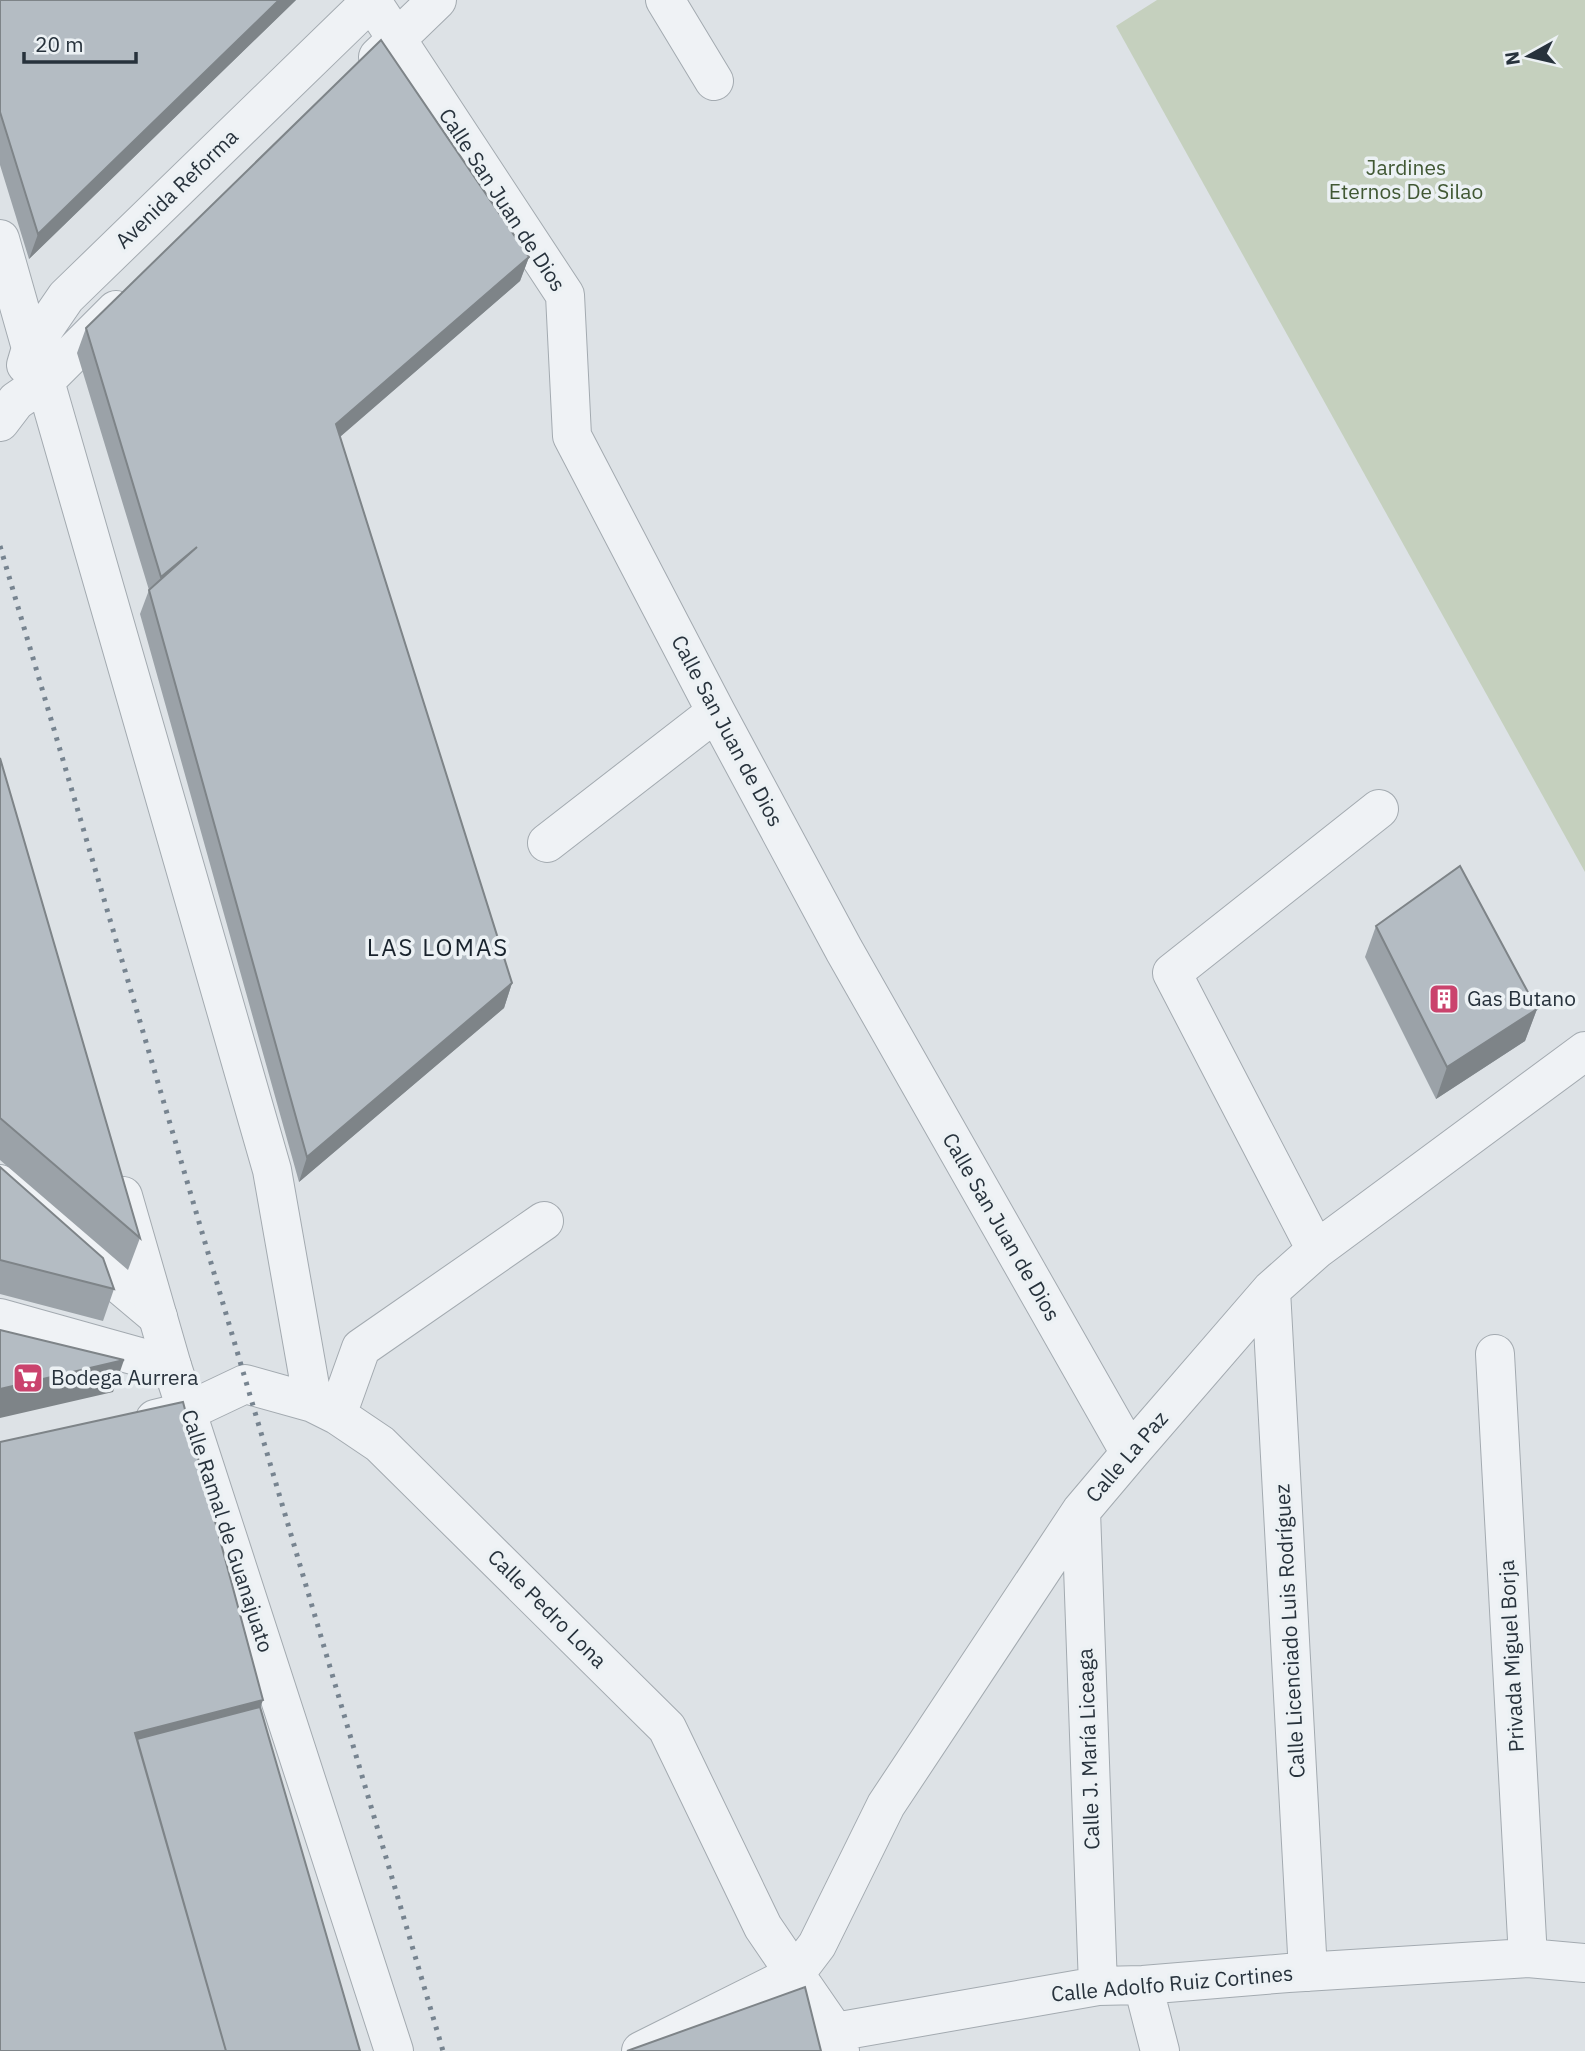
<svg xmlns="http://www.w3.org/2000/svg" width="1585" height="2051" font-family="'IBM Plex Sans',sans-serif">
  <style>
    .green { fill: #c5d0be }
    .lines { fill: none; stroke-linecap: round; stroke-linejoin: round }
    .minor-casing { stroke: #a3aab0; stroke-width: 40 }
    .tertiary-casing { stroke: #a3aab0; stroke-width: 40 }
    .minor { stroke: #eff2f5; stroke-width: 38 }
    .tertiary { stroke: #eff2f5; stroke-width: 38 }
    .rail { stroke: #778490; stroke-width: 5; stroke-dasharray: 3.5 7; stroke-linecap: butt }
    .wall { fill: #9ba2a8 }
    .shaded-wall { fill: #7e8488 }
    .building { fill: #b4bcc3; stroke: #7e8488; stroke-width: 2 }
    .labels { text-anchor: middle; stroke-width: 7; stroke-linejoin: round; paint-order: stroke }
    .park-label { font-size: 21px; fill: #415834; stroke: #ecf1f4 }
    .street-label { font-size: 21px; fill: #27323c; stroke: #ecf1f4 }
    .poi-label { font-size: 21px; fill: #27323c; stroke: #ecf1f4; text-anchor: start }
    .quarter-label { font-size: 24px; letter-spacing: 2px; fill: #19232d; stroke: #ecf1f4 }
  </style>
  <rect width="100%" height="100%" fill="#dde2e6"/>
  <path class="green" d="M1157 0H1585V872L1116 26Z"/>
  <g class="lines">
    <g class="minor-casing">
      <path id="minor" d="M371 0 565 295 572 436 716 712 844 950 1130 1453
        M665 0 714 81
        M378 57 437 0
        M0 239 31 348 45 381 272 1170 313 1403
        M26 365 31 348 66 297 372 0
        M0 422 16 401 45 381 116 310
        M547 843 716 712
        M0 1184 158 1317
        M1316 1250 1172 973 1379 809
        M1271 1290 1308 1972
        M0 1318 172 1366
        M1495 1354 1528 1958
        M337 1415 361 1348 544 1221
        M155 1419 188 1411 245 1384 313 1403 337 1415 380 1444 667 1728 763 1927 795 1974 817 1945 886 1805 1081 1511 1130 1453 1271 1290 1316 1250 1585 1051
        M1081 1511 1098 1986
        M1143 1985 1160 2051
        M835 2032 1098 1986 1143 1985 1288 1973 1528 1958 1585 1963
        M641 2051 795 1974 835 2032 840 2051"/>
    </g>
    <g class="tertiary-casing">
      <path id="tertiary" d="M123 1196 172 1366 394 2051"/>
    </g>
    <use href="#minor" class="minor"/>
    <use href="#tertiary" class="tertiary"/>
    <path class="rail" d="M0 546 443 2051"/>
  </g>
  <path class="wall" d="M0 0H296L29 259 0 165Z
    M529 257 520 281 340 437 512 983 504 1008 299 1182 140 614 149 590 77 353 86 328Z
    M0 758 140 1238 128 1270 0 1160Z
    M1376 926 1537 1009 1525 1041 1436 1099 1365 957Z
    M0 1167 114 1289 103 1321 0 1294Z"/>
  <path class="shaded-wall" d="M279 0H296L29 259 38 234Z
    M529 257 520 281 327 448 336 424Z
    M512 983 504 1008 299 1182 307 1157Z
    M1537 1009 1525 1041 1436 1099 1447 1067Z
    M124 1360 113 1392 0 1418V1389Z
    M263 1700 251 1732 138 1761 135 1733Z"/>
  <path class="building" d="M0 0H279L38 234 0 112Z
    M381 40 529 257 336 424 512 983 307 1157 149 590 197 547 161 577 86 328Z
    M0 758 140 1238 0 1118Z
    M1460 866 1537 1009 1447 1067 1376 926Z
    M0 1167 103 1258 114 1289 0 1260Z
    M0 1330 124 1360 0 1389Z
    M183 1402 263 1700 135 1733 226 2051H0V1442Z
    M260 1707 360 2051H226L137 1739Z
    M805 1987 821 2051H627Z"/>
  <defs>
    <g id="building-square" transform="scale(1.575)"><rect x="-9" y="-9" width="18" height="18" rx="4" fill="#ca436d" stroke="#ecf1f4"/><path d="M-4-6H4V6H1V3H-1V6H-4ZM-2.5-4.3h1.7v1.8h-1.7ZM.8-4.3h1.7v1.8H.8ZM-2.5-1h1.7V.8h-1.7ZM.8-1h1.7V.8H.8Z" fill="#fff"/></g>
    <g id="supermarket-square" transform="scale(1.575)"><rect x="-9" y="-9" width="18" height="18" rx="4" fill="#ca436d" stroke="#ecf1f4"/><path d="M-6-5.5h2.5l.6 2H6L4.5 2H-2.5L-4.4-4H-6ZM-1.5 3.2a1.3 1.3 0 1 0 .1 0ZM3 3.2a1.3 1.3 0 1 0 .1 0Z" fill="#fff"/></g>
  </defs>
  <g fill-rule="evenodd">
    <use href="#building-square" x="1444" y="999"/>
    <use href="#supermarket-square" x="28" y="1378"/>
  </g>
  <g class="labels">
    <g class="park-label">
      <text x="1406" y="175">Jardines<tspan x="1406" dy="24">Eternos De Silao</tspan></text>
    </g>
    <g class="street-label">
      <text transform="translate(177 189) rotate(-44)" y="7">Avenida Reforma</text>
      <text transform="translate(502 200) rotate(57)" y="7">Calle San Juan de Dios</text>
      <text transform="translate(727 731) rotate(62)" y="7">Calle San Juan de Dios</text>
      <text transform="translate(1001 1227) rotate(60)" y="7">Calle San Juan de Dios</text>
      <text transform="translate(1127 1457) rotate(-49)" y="7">Calle La Paz</text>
      <text transform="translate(227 1531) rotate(72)" y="7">Calle Ramal de Guanajuato</text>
      <text transform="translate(547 1609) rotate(45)" y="7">Calle Pedro Lona</text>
      <text transform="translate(1290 1631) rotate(-93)" y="7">Calle Licenciado Luis Rodríguez</text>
      <text transform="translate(1512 1656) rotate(-93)" y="7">Privada Miguel Borja</text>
      <text transform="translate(1089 1749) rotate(-92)" y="7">Calle J. María Liceaga</text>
      <text transform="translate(1172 1984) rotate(-5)" y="7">Calle Adolfo Ruiz Cortines</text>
    </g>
    <g class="poi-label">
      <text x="1467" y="1006">Gas Butano</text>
      <text x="51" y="1385">Bodega Aurrera</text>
    </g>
    <g class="quarter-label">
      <text x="438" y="956">LAS LOMAS</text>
    </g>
  </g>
  <g transform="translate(1529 56) rotate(262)" stroke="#ecf1f4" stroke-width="5" paint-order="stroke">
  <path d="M0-5L12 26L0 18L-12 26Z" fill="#27323c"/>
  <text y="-10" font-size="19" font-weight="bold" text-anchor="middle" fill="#27323c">N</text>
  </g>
  <path d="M24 52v10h112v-10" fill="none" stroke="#27323c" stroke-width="3.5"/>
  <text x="35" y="52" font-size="21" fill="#27323c" stroke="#ecf1f4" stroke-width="5" paint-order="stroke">20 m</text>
</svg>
